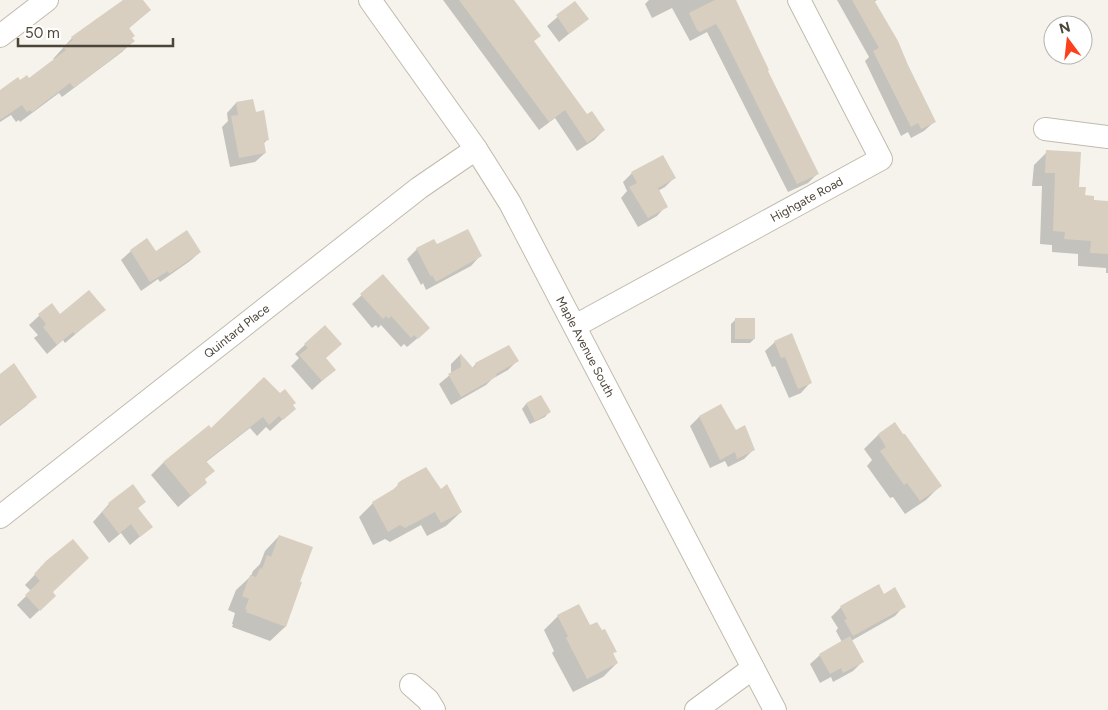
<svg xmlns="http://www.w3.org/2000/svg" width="1108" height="710" font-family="Figtree,sans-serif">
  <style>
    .shadow { fill: #0003 }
    .building { fill: #d8cfc1 }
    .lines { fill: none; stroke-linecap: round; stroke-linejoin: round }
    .minor-casing { stroke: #c2bbae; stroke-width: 24 }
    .minor { stroke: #fff; stroke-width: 22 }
    .labels { text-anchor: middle; stroke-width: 4; stroke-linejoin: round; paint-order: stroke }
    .street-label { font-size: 12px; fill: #4b4439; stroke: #fff }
  </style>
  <rect width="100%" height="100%" fill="#f6f3ec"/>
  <path class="shadow" d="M124 0H142L150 10 128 29 133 41 122 52 62 97 59 93 20 122 19 120 16 122 11 115 0 122V92L20 82 28 80 55 60 53 59 72 38Z
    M443 0H492L533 41 587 115 604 130 594 140 577 151 555 118 539 130Z
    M649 0H734L766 72 817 174 808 183 788 192 707 32 690 41 672 8 652 18 645 4Z
    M837 0H877L874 2 934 122 924 131 911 138 908 132 901 136 865 61 869 57Z
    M575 2 587 19 559 42 547 26Z
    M252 100 255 113 268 139 263 144 265 153 255 162 230 167 222 127 228 121 227 113 236 103Z
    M1047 152 1084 196 1092 201 1108 202V273H1106V268L1078 266V254L1052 252V245L1040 244 1042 186H1032L1034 165Z
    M632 173 674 178 665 187 658 191 666 206 657 216 638 227 621 198 627 191 623 182Z
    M437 246 480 256 471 266 426 290 423 283 421 285 407 259 417 249Z
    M131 251 156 253 200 252 190 261 160 282 158 279 141 291 121 260Z
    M383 276 419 337 407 347 404 344 401 347 381 325 378 328 376 325 372 328 352 304Z
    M51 305 60 316 104 310 65 343 63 340 47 354 34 338 38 335 29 325Z
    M736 319 754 339 750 343H731V324Z
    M325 326 324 379 312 390 291 366 299 358 295 354Z
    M775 342 810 383 801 393 789 398 775 366 772 367 765 351Z
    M460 355 472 368 476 364 517 361 508 370 492 379 486 385 451 405 439 384 451 374V364Z
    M0 375 35 397 26 406 0 426Z
    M541 397 549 412 545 417 530 424 522 409 526 404Z
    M292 405 294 409 270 431 266 427 257 436 250 428 206 462 204 480 206 483 178 507 151 475 163 463 209 426 211 430Z
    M721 405 735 431 753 450 744 459 728 467 725 461 710 468 690 426 699 417Z
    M894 424 940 486 926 500 905 514 893 497 890 498 867 466 872 460 864 449 878 435Z
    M399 484 440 491 461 512 446 526 427 536 421 525 390 542 385 539 373 545 359 517 373 503 390 493Z
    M144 502 137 509 151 527 130 545 121 533 109 543 93 522 109 504Z
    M279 536 298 582 301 583 285 627 270 641 232 627 233 624H232L235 613 228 610 236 590 251 576 253 571 260 564 265 551Z
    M47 562 51 592 45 605 30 619 17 605 31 591 25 585Z
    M884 595 904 606 895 616 851 641 863 661 853 671 833 682 831 677 820 683 810 664 820 655 842 642 836 631 838 628 831 617 841 607Z
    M558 616 590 627 615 651 612 654 617 663 603 677 573 692 552 653 554 651 544 630Z"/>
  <path class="building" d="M123 0H143L151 10 129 28 135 36 132 38 135 41 74 88 70 83 32 112 30 110 27 112 22 105 0 120V90L18 77 20 80 27 75 29 78 66 50 63 47 73 40 71 37Z
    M459 0H514L541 36 534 41 587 114 592 111 605 130 587 143 565 110 549 122Z
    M715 0H736L769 70 768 71 819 174 797 184 721 32 716 24 700 32 697 30 689 13Z
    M852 0H874L898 41 908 65 936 122 921 129 918 123 911 127 873 51 879 48Z
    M575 1 589 19 569 34 556 15Z
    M253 99 256 112 264 110 269 140 264 141 266 153 239 158 231 116 238 115 236 102Z
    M1046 150 1081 152 1079 187H1086L1085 195 1094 196V200L1108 201V254L1090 253 1091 241 1064 239 1065 232 1053 231 1055 173H1045Z
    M663 155 676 178 658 188 668 207 648 218 629 187 637 183 631 172Z
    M468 229 482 256 436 282 432 275 431 277 416 248 434 239 437 244Z
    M187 230 201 252 169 274 168 271 150 282 130 250 147 238 156 251Z
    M383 274 430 328 418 339 414 335 411 338 391 316 389 319 386 316 383 319 360 294Z
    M89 290 106 310 75 334 73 332 57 345 43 327 46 324 38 314 52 303 60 314Z
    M735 318H755V339H735Z
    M325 325 342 344 326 358 336 370 322 381 299 355 308 348 304 344Z
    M792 333 812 383 798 389 785 357 781 358 774 341Z
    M509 345 519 361 496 374 497 376 484 384 461 397 448 374 461 367 460 353 473 368 476 366 475 363Z
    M14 363 37 397 0 425V374Z
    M264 377 280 393 285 389 296 403 293 405 296 409 283 420 279 416 269 425 263 417 206 461 215 471 205 479 207 483 191 496 163 462 209 425 211 428Z
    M541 395 551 412 535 421 526 403Z
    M721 404 736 430 745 425 755 450 737 459 735 452 720 460 699 416Z
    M895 422 903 434H905L942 486 920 501 907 483 904 485 880 451 886 447 878 434Z
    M426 467 441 489 447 484 462 512 441 523 435 512 405 528 400 525 388 532 372 502 397 487 398 483 402 480Z
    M133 484 146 502 138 508 153 527 140 537 131 524 119 534 102 512 110 505 108 503Z
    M279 535 313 547 300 582H302L286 627 246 612 247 610 245 609 249 599 242 596 250 575 256 577 260 568 262 569 267 555 271 557Z
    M73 539 89 558 53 592 56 596 40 611 25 595 40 581 34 574 46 561Z
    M879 584 884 594 895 587 906 607 853 636 844 620 847 619 840 606Z
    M579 604 590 625 597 622 602 630 605 629 617 652 613 653 618 663 587 679 566 638 568 636 557 615Z
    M850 636 864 662 843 673 841 668 830 674 819 654Z"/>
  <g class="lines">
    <g class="minor-casing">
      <g id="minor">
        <path id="s1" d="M370 0 476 149 510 203 775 710"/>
        <path d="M0 36 47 0"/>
        <path d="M1045 129 1108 137"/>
        <path id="s2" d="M575 326 881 159 799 0"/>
        <path id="s3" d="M0 517 419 188 476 149"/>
        <path d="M411 685 428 700 434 710"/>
        <path d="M696 710 753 668"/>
      </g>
    </g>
    <use href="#minor" class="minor"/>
  </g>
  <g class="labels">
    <g class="street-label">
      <text dy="4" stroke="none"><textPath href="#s2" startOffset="264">Highgate Road</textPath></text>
      <text dy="4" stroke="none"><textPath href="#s3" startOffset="301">Quintard Place</textPath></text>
      <text dy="4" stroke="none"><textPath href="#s1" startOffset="409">Maple Avenue South</textPath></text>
    </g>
  </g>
  <g transform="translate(1068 40) rotate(345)"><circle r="24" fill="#ffffff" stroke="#b7b4b0"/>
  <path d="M0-4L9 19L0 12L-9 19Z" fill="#fc3f1d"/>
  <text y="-8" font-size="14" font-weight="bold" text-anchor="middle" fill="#4b4439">N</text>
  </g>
  <path d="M18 38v8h155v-8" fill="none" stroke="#4b4439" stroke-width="2.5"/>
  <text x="25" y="38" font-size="15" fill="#4b4439" stroke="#ffffff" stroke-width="4" paint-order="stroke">50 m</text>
</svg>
